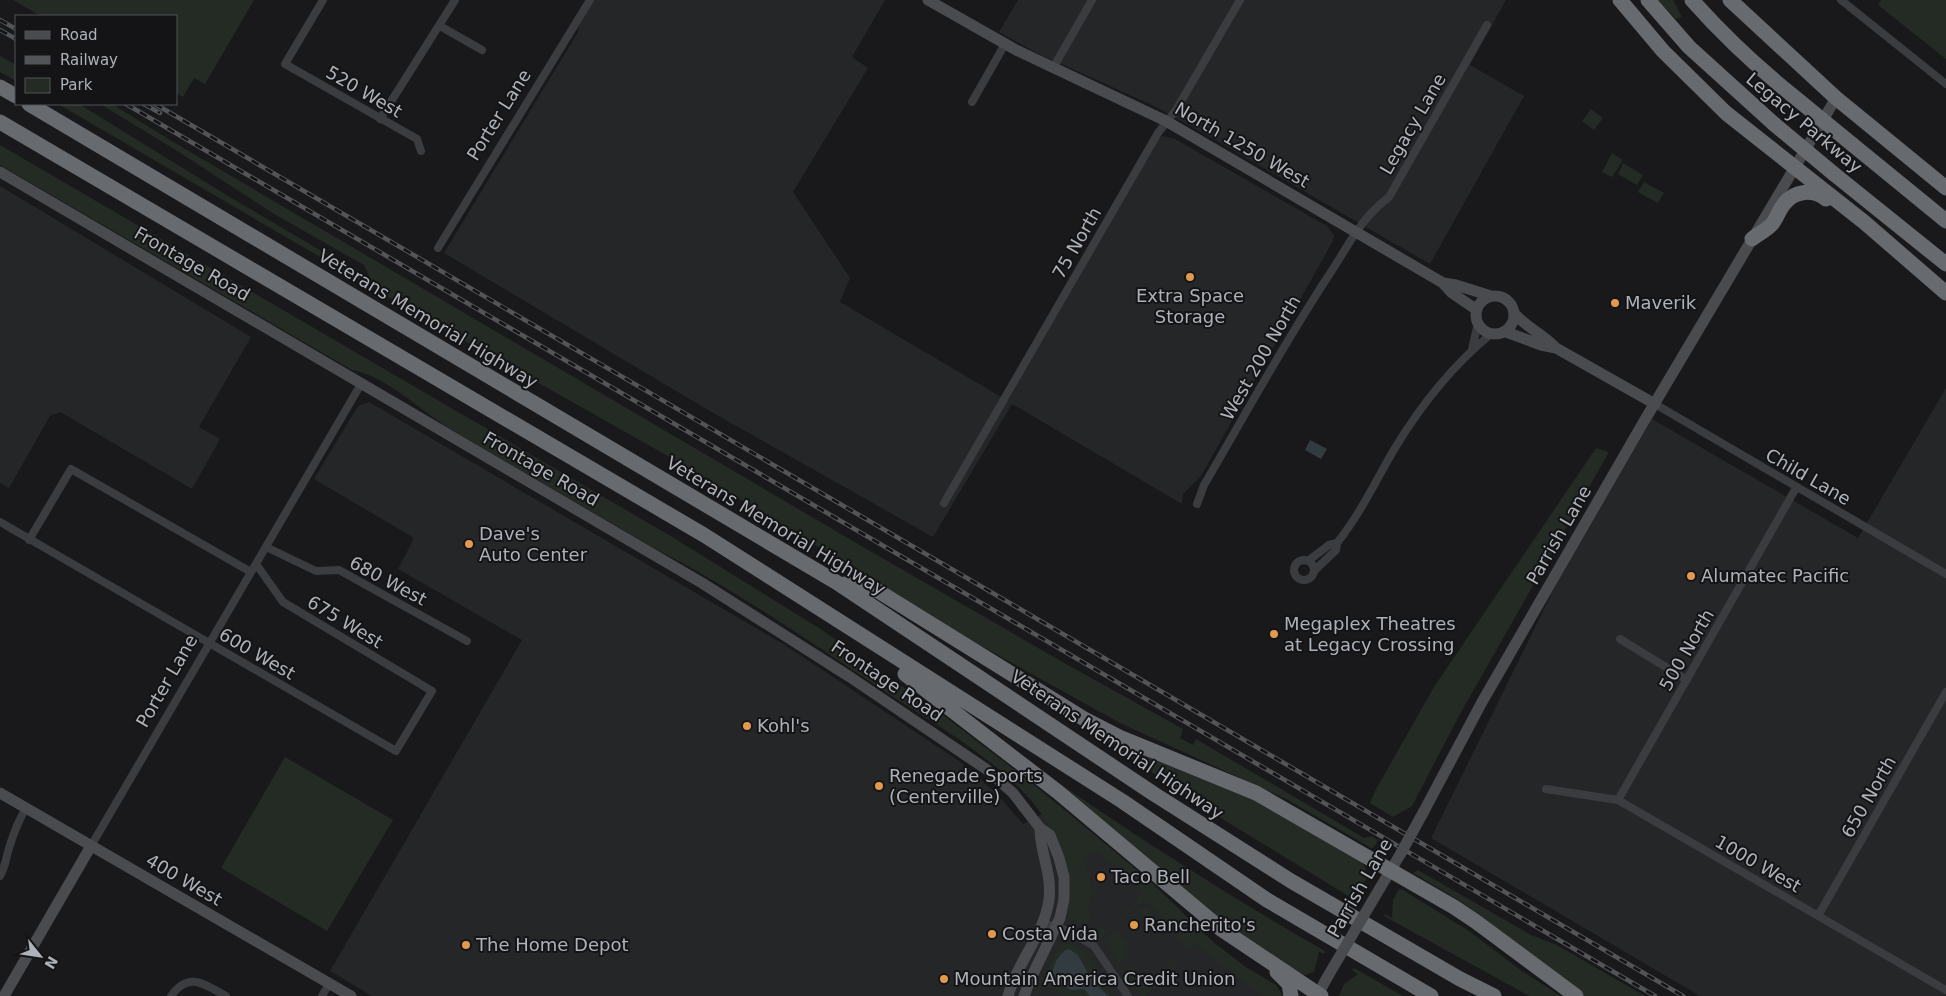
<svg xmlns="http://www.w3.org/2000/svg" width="1946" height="996" font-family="'DejaVu Sans',sans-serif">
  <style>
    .built { fill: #252628 }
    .green { fill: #232b24 }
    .water { fill: #323c40 }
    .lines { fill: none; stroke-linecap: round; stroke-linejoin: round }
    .street { stroke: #3a3c40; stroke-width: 8 }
    .secondary { stroke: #494b4f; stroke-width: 11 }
    .highway { stroke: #676b70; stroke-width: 15 }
    .rail-casing { stroke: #525458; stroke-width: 4.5 }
    .rail { stroke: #141416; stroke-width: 2.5; stroke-dasharray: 8; stroke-linecap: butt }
    .secondary-bridge { stroke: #494b4f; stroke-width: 11 }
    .highway-bridge { stroke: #676b70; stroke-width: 15 }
    .poi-dot { fill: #e19a4b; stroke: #141416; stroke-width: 2 }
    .labels { text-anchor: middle; stroke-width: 4; stroke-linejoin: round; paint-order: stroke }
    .street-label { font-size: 18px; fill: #adb2b9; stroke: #141416 }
    .poi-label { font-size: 18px; fill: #adb2b9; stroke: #141416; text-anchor: start }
  </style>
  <rect width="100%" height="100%" fill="#19191b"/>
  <path class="built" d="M593 0H885L852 57 868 68 793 192 850 278 840 302 1008 401 1159 138 1162 136 1175 139 1327 226 1334 235 1333 241 1201 476 1183 494 1182 504 1012 404 933 537 708 410 444 253 578 32 579 23Z
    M1018 0H1506L1470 65 1524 96 1430 264 1191 126 1152 105 1037 53 999 32Z
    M0 186 251 337 199 427 220 439 192 489 60 412 50 416 9 488 0 483Z
    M1946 388V996H1700L1431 838 1556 585 1652 419 1858 538Z
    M369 402 785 645 959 761 996 793 1023 824 1059 805 1150 881 1212 941 1244 966 1276 985 1283 996H372L330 971 522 640 398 569 414 538 314 479 358 406Z"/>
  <path class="green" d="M13 0H254L205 84 194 78 183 97 176 93V16H41Z
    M1658 0H1673L1682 17 1676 19Z
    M1881 0H1946V59L1878 5Z
    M0 56 16 65V81L0 72Z
    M58 104H79L233 199 371 280 364 265 274 214 179 152 100 104H112L175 143 858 544 1066 664 1183 729 1180 738 1193 745 1196 739 1364 838 1371 836 1378 840 1373 848H1371L1286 799 1120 723 951 629 845 563 682 464 452 334Z
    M1591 109 1603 118 1594 130 1582 121Z
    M0 145 669 535 819 628 943 715 1033 784 1150 881 1212 941 1244 966 1276 985 1283 996H1263L1194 944 1187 949C1181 939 1156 902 1143 903 1141 903 1138 905 1136 906L1101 938 1094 933 1100 926 1106 931 1137 902 1136 900 1142 890 1098 853C1074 850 1090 877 1092 887 1094 894 1089 901 1089 907 1088 912 1091 914 1091 918L1085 927 1068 918C1067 910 1070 903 1070 895 1069 871 1061 844 1048 823 1012 767 939 727 884 691 809 641 733 588 652 547 585 507 516 468 449 428 418 409 388 377 352 370L0 165Z
    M1612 153 1623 160 1612 177 1602 172Z
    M1623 163 1643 175 1637 185 1618 174Z
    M1644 182 1664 193 1658 203 1638 192Z
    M1596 448 1609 452 1460 714 1412 806 1393 817 1370 803 1375 791 1434 687Z
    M1039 698 1123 747 1249 798 1285 816 1360 860 1365 867 1367 879 1352 894 1357 898 1355 900 1224 820Z
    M285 757 393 820 327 931 221 868Z
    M1034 766C1128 831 1225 894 1325 951L1324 954 1319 952 1314 972 1305 975 1301 974 1251 944Z
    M1418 870 1531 935 1555 944 1645 996H1583L1480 915 1457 899 1413 873Z
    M1399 889 1403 890 1469 931 1522 971 1561 996H1529L1384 916 1385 914 1392 918 1393 900Z
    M1142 908H1147L1161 922 1160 926 1154 919 1149 923 1138 911Z
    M1116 931 1129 945 1124 949 1126 957 1119 964 1105 940Z
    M1067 943 1087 953 1112 996H1062L1058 994V990L1041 985 1038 996H1034L1059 947 1061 944Z
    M1179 954 1180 956 1157 979 1146 996H1140L1123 972 1133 965 1147 982Z
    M1354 968 1403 996H1339L1344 984 1358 974 1352 970Z"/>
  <path class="water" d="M1310 440 1327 449 1321 459 1305 450Z
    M1069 949 1078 955 1091 979 1108 996H1090L1084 989 1071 990 1054 980C1049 970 1059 952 1069 949Z"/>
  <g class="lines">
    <path class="street" d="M323 0 285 64 417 139 421 151
      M1841 0 1946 84
      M440 26 482 50
      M1053 68 1092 0
      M972 102 1005 44
      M380 119 455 0
      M438 248 590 0
      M1472 349 1478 323
      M1655 404 1946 574
      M944 503 1158 133 1176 110 1240 0
      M1197 504 1204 485C1245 415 1284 343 1329 275 1349 245 1359 220 1389 197L1487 25
      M0 522 396 751 432 691 283 602 256 564
      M29 540 71 469 251 572
      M266 547 316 571 339 570 467 641
      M1294 570a10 10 0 1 1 20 0a10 10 0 1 1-20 0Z
      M1308 561 1329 545 1337 543
      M1314 571 1336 550 1337 543C1361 513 1376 480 1395 448 1421 405 1452 366 1491 334
      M1620 639 1687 680
      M1546 789 1618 800 1946 990
      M1618 800 1796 488
      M91 846 361 384
      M0 876C6 866 6 856 10 845 14 832 19 820 26 808
      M1818 916 1946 692
      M1043 923 1069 931 1094 946 1128 996
      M171 996C189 971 204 984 226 996
      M322 996 329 984"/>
    <path class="secondary" d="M928 0 1016 50 1166 121 1443 283 1452 293 1477 310
      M0 172 702 583 850 677 986 769 1013 793 1040 828 1050 835 1059 858 1064 877V899L1060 918 1030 980 1024 996
      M1443 283 1456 285 1491 296
      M1476 315a19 19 0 1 1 38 0a19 19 0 1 1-38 0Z
      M1515 314C1527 328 1543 334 1556 348L1655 404
      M1506 332 1541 345 1556 348
      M0 793 351 996
      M1424 811 1482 702 1643 423 1836 98
      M1380 888 1401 853
      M4 996 91 846
      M1008 996C1017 962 1044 935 1049 900 1052 871 1040 854 1040 828
      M1317 996 1328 976"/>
    <path class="highway" d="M1620 0 1663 51 1726 113 1864 222 1946 293
      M1648 0 1689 47 1774 124
      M1692 0C1723 35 1756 66 1792 95
      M1730 0 1836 98 1946 188
      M0 87 16 96
      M29 104 836 582 1154 794 1291 881 1460 979 1494 996
      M0 122 704 535 1122 801 1267 900 1431 996
      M1853 145 1946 221
      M1834 174 1946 264
      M1752 239C1758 234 1767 230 1772 224 1777 218 1779 210 1784 204 1795 190 1813 189 1826 199
      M845 584 878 591 1086 720 1119 737 1256 793 1454 907 1475 921 1576 996
      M905 674 1058 792 1221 929 1321 996
      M1277 972 1289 984 1291 996"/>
    <g class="rail-casing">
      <path id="rail" d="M0 20 16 29
        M0 30 16 39
        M126 104 1655 996
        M144 104 160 113
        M155 104 1683 996"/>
    </g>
    <use href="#rail" class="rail"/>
    <path class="secondary-bridge" d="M1401 853 1424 811
      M1328 976 1380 888"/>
    <path class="highway-bridge" d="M1792 95 1853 145
      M1774 124 1834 174"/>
  </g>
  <g class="poi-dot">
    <circle cx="1190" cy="277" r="5"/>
    <circle cx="1615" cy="303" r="5"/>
    <circle cx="469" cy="544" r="5"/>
    <circle cx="1691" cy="576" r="5"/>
    <circle cx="1274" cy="634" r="5"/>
    <circle cx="747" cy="726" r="5"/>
    <circle cx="879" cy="786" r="5"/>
    <circle cx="1101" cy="877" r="5"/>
    <circle cx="1134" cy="925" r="5"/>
    <circle cx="992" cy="934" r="5"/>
    <circle cx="466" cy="945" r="5"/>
    <circle cx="944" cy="979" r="5"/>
  </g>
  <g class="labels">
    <g class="street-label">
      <text transform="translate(364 92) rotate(30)" y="6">520 West</text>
      <text transform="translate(499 115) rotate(-58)" y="6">Porter Lane</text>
      <text transform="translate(1804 123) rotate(40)" y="6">Legacy Parkway</text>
      <text transform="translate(1413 124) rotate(-60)" y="6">Legacy Lane</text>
      <text transform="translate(1242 145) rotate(30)" y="6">North 1250 West</text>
      <text transform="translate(1077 243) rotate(-60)" y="6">75 North</text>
      <text transform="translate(192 264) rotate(30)" y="6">Frontage Road</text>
      <text transform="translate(428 319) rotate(31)" y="6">Veterans Memorial Highway</text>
      <text transform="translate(1261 358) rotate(-60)" y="6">West 200 North</text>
      <text transform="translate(541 469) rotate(30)" y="6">Frontage Road</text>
      <text transform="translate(1808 477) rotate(30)" y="6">Child Lane</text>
      <text transform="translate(776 526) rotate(31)" y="6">Veterans Memorial Highway</text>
      <text transform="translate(1559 535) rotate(-60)" y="6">Parrish Lane</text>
      <text transform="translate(388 581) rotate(28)" y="6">680 West</text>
      <text transform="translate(345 622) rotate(31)" y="6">675 West</text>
      <text transform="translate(1687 650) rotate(-60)" y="6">500 North</text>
      <text transform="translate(257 654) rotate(30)" y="6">600 West</text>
      <text transform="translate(167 681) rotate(-60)" y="6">Porter Lane</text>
      <text transform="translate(887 681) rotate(34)" y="6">Frontage Road</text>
      <text transform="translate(1117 745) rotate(34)" y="6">Veterans Memorial Highway</text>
      <text transform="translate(1869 797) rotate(-60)" y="6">650 North</text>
      <text transform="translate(1758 864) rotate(30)" y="6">1000 West</text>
      <text transform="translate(184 880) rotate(30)" y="6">400 West</text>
      <text transform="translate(1360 888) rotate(-60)" y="6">Parrish Lane</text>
    </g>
    <g class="poi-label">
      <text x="1190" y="302" text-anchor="middle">Extra Space<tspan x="1190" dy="21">Storage</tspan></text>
      <text x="1625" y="309">Maverik</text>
      <text x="479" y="540">Dave's<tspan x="479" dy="21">Auto Center</tspan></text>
      <text x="1701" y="582">Alumatec Pacific</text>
      <text x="1284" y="630">Megaplex Theatres<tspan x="1284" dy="21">at Legacy Crossing</tspan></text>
      <text x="757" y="732">Kohl's</text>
      <text x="889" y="782">Renegade Sports<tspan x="889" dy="21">(Centerville)</tspan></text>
      <text x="1111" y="883">Taco Bell</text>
      <text x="1144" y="931">Rancherito's</text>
      <text x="1002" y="940">Costa Vida</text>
      <text x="476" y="951">The Home Depot</text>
      <text x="954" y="985">Mountain America Credit Union</text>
    </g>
  </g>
  <rect x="15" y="15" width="162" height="90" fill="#141416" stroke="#515357"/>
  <rect x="25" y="31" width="25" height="8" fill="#494b4f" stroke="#515357"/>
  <text x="60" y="40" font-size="15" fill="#adb2b9">Road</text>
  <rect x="25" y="56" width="25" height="8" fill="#525458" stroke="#515357"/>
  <text x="60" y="65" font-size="15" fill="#adb2b9">Railway</text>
  <rect x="25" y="78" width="25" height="15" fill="#232b24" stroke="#515357"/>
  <text x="60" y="90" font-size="15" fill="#adb2b9">Park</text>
  <g transform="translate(40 956) rotate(120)" stroke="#141416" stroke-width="4" paint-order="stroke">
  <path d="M0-4L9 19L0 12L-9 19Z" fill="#adb2b9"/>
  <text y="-8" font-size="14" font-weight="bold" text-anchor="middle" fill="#adb2b9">N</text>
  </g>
</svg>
